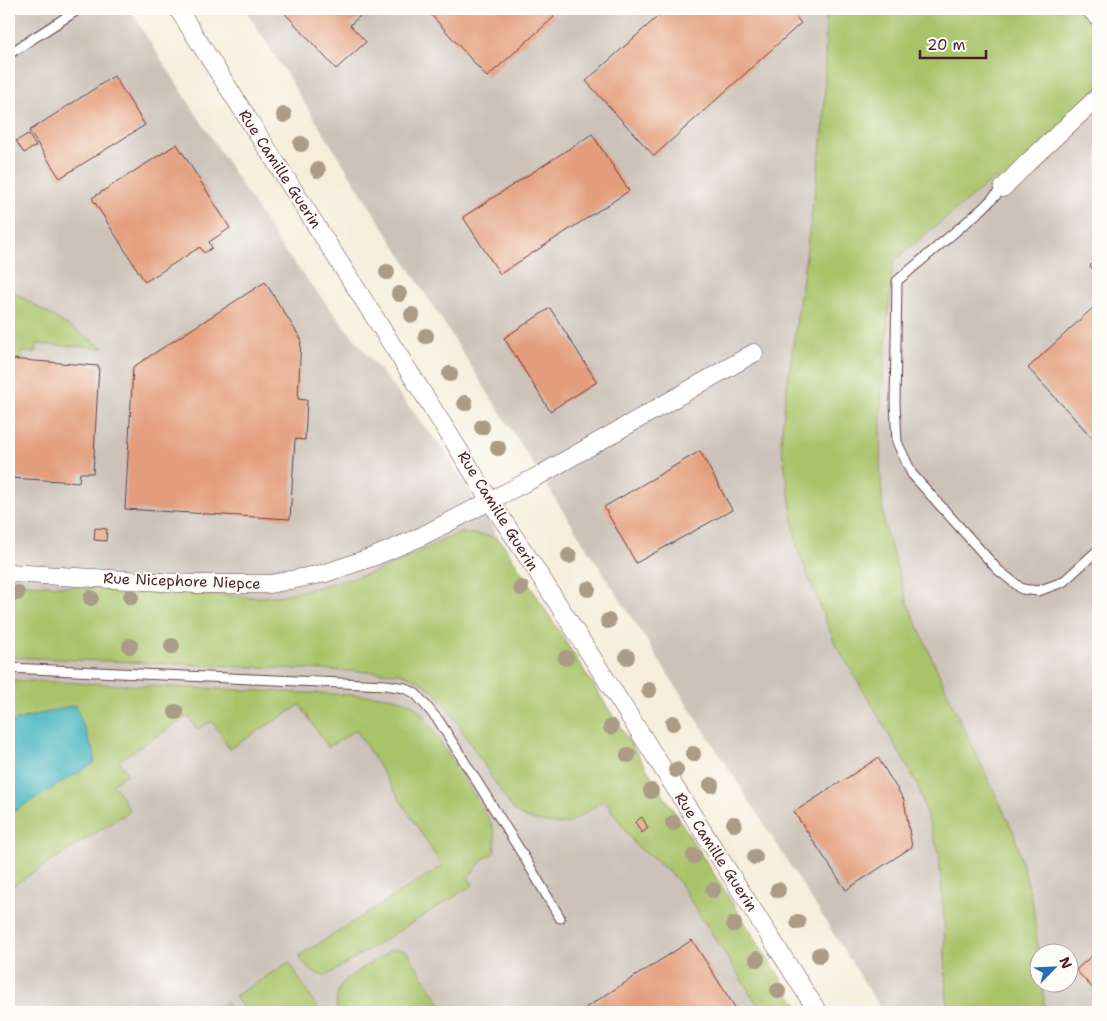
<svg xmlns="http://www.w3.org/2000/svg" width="1107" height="1021" font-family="'Shantell Sans',sans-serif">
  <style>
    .industrial { fill: #ccc2b9 }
    .green { fill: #a9c369; stroke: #7a714a }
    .water { fill: #44b3bf; stroke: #476975 }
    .building { fill: #e39d7c }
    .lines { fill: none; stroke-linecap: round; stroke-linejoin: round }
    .service-casing { stroke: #643e45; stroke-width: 11 }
    .minor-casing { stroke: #643e45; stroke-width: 19 }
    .service { stroke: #fff; stroke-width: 9 }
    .minor { stroke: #fff; stroke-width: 18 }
    .tree { fill: #aa9c86 }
    .labels { text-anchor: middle; stroke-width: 4; stroke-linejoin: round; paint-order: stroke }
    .street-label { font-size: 15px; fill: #4a1f2b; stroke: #fdfcf7 }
  </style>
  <rect width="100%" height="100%" fill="#fdfcf7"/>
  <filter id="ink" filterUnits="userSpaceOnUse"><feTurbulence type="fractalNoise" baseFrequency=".02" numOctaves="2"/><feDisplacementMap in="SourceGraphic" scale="10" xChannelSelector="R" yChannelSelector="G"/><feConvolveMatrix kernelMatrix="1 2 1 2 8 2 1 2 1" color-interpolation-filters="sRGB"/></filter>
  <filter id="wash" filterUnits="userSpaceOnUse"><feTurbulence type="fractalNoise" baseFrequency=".0096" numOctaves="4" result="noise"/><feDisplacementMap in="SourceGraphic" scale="20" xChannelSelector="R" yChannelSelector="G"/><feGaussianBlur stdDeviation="1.12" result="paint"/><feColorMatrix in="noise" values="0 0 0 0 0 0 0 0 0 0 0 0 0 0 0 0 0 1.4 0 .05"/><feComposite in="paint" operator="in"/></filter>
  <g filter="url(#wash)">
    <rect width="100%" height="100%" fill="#f6eedb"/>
    <path class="industrial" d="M9 9H129L284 251 447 454 479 507 802 1012H9Z
      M245 9H824L826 16 824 124 803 277 785 400 781 442 797 548 835 644 874 708 917 784 939 854 944 920 947 1012H883L743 791 540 475Z
      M1098 97V1012H1045L1042 984H1070V954H1040L1039 962 1033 904 1000 802 956 712 908 604 884 525 880 464 881 401 893 261 996 178 1003 188Z"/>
    <path class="green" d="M824 9H1090L1098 17V97L1003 188 995 178 893 261 881 401 880 464 884 525 908 604 956 712 1014 833 1033 904 1039 962 1040 984H1042L1045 1012H947L944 920 939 854 917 784 874 708 835 644 797 548 781 442 785 400 803 277 824 124 826 16Z
      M9 289 104 348 36 344 35 353 22 352V360L9 359Z
      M462 533 490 536 502 542 802 1012H762L678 881 666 869 635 845 605 800C593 807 580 818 567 823 556 827 527 820 517 813 514 810 511 807 509 804L444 702C431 688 418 678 399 673L9 657V583L252 597 279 596 351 579 385 568 450 537Z
      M9 680 379 696C399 699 412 699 424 717L488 817C495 829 496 840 494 853L484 859 468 877 473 885 326 976C311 974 307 968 299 956L442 866 356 730 328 747 300 705 229 749 212 721 197 729 188 716 119 760 127 774 113 783 130 811 9 888V814L94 763 75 705 9 722Z
      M397 949 403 950 408 953 446 1012H337C335 1000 337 990 345 980L391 950Z
      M289 962 320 1012H245L235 996Z
      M226 1002 233 1012H217L215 1009Z"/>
    <path class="water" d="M75 705 95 755 94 763 9 814V722Z"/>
    <g id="blocks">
      <path class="building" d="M281 9H368L350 25 366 42 336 69Z
        M426 9H547L554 17 487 77Z
        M666 9H789L801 23 654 156 586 81Z
        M114 76 145 125 60 178 29 131Z
        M28 134 36 146 24 153 16 141Z
        M592 134 629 191 500 274 463 217Z
        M177 144 230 228 209 242 212 248 204 253 200 247 145 282 92 198Z
        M1098 258V275L1090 266Z
        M265 282 301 339 298 399 307 400 305 440 295 439 290 519 125 509 133 367Z
        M1098 303V444L1028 368Z
        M550 308 597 382 550 411 504 338Z
        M9 359 99 366 93 473H80L79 482 9 478Z
        M700 451 732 510 636 563 604 507Z
        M95 528 107 529 106 541 94 540Z
        M878 758 904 800 912 847 846 890 794 812Z
        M642 817 648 828 642 833 635 822Z
        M692 940 738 1012H579Z
        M1098 950V994L1076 970Z"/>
    </g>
  </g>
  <g filter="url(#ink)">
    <use href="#blocks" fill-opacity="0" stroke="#643e45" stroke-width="1"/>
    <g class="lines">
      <g class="service-casing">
        <path id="service" d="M9 54 79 9
          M1003 188 982 209 897 281 895 403 897 442 912 474 998 570 1022 589 1038 591 1063 582 1098 550
          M9 668 386 685 405 688 416 694 439 721 523 855 560 918"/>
      </g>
      <g class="minor-casing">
        <path id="minor" d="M178 9 454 442 490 501 535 568 818 1012
          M1090 9 1098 17
          M1003 188 1027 163 1098 97
          M9 573 195 584H270L326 573 378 555 418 538 540 475 754 353"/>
      </g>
      <use href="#service" class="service"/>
      <use href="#minor" class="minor"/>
    </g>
    <g class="tree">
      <circle cx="284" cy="115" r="8"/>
      <circle cx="301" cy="144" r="8"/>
      <circle cx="318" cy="170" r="8"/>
      <circle cx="387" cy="272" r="8"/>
      <circle cx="399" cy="294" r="8"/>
      <circle cx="412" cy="315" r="8"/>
      <circle cx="426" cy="336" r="8"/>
      <circle cx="450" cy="374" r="8"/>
      <circle cx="465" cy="403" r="8"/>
      <circle cx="482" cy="427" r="8"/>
      <circle cx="498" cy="448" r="8"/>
      <circle cx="569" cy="556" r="8"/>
      <circle cx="521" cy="588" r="8"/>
      <circle cx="588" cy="589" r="8"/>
      <circle cx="17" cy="593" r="8"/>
      <circle cx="131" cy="597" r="8"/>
      <circle cx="91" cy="598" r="8"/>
      <circle cx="608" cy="621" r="8"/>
      <circle cx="130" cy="646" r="8"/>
      <circle cx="172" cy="646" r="8"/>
      <circle cx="627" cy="657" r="8"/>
      <circle cx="566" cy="658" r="8"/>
      <circle cx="649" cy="690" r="8"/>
      <circle cx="176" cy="712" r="8"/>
      <circle cx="673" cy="723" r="8"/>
      <circle cx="611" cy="727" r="8"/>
      <circle cx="693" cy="754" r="8"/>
      <circle cx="628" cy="755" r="8"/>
      <circle cx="676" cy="770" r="8"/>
      <circle cx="711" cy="785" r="8"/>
      <circle cx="651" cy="791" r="8"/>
      <circle cx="673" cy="823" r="8"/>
      <circle cx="734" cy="824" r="8"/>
      <circle cx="694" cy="856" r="8"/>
      <circle cx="755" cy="857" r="8"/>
      <circle cx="713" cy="890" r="8"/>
      <circle cx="778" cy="890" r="8"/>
      <circle cx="798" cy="922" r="8"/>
      <circle cx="734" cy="924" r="8"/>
      <circle cx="819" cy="955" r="8"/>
      <circle cx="757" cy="959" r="8"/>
      <circle cx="778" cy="991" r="8"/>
    </g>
  </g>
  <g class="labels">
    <g class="street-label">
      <text transform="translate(280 169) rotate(57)" y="5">Rue Camille Guerin</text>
      <text transform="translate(498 511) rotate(58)" y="5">Rue Camille Guerin</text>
      <text transform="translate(182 581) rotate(2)" y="5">Rue Nicephore Niepce</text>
      <text transform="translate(716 852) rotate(57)" y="5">Rue Camille Guerin</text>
    </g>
  </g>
  <rect width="1107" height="1021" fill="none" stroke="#fdfcf7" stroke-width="30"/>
  <g transform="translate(1054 968) rotate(66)"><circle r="24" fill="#fdfcf7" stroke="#b5a4a5"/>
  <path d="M0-4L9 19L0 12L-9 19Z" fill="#1f6fb2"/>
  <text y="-8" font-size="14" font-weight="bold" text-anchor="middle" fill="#4a1f2b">N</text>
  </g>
  <path d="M920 50v8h66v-8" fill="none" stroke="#4a1f2b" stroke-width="2.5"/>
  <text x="927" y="50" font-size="15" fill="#4a1f2b" stroke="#fdfcf7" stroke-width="4" paint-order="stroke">20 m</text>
</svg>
